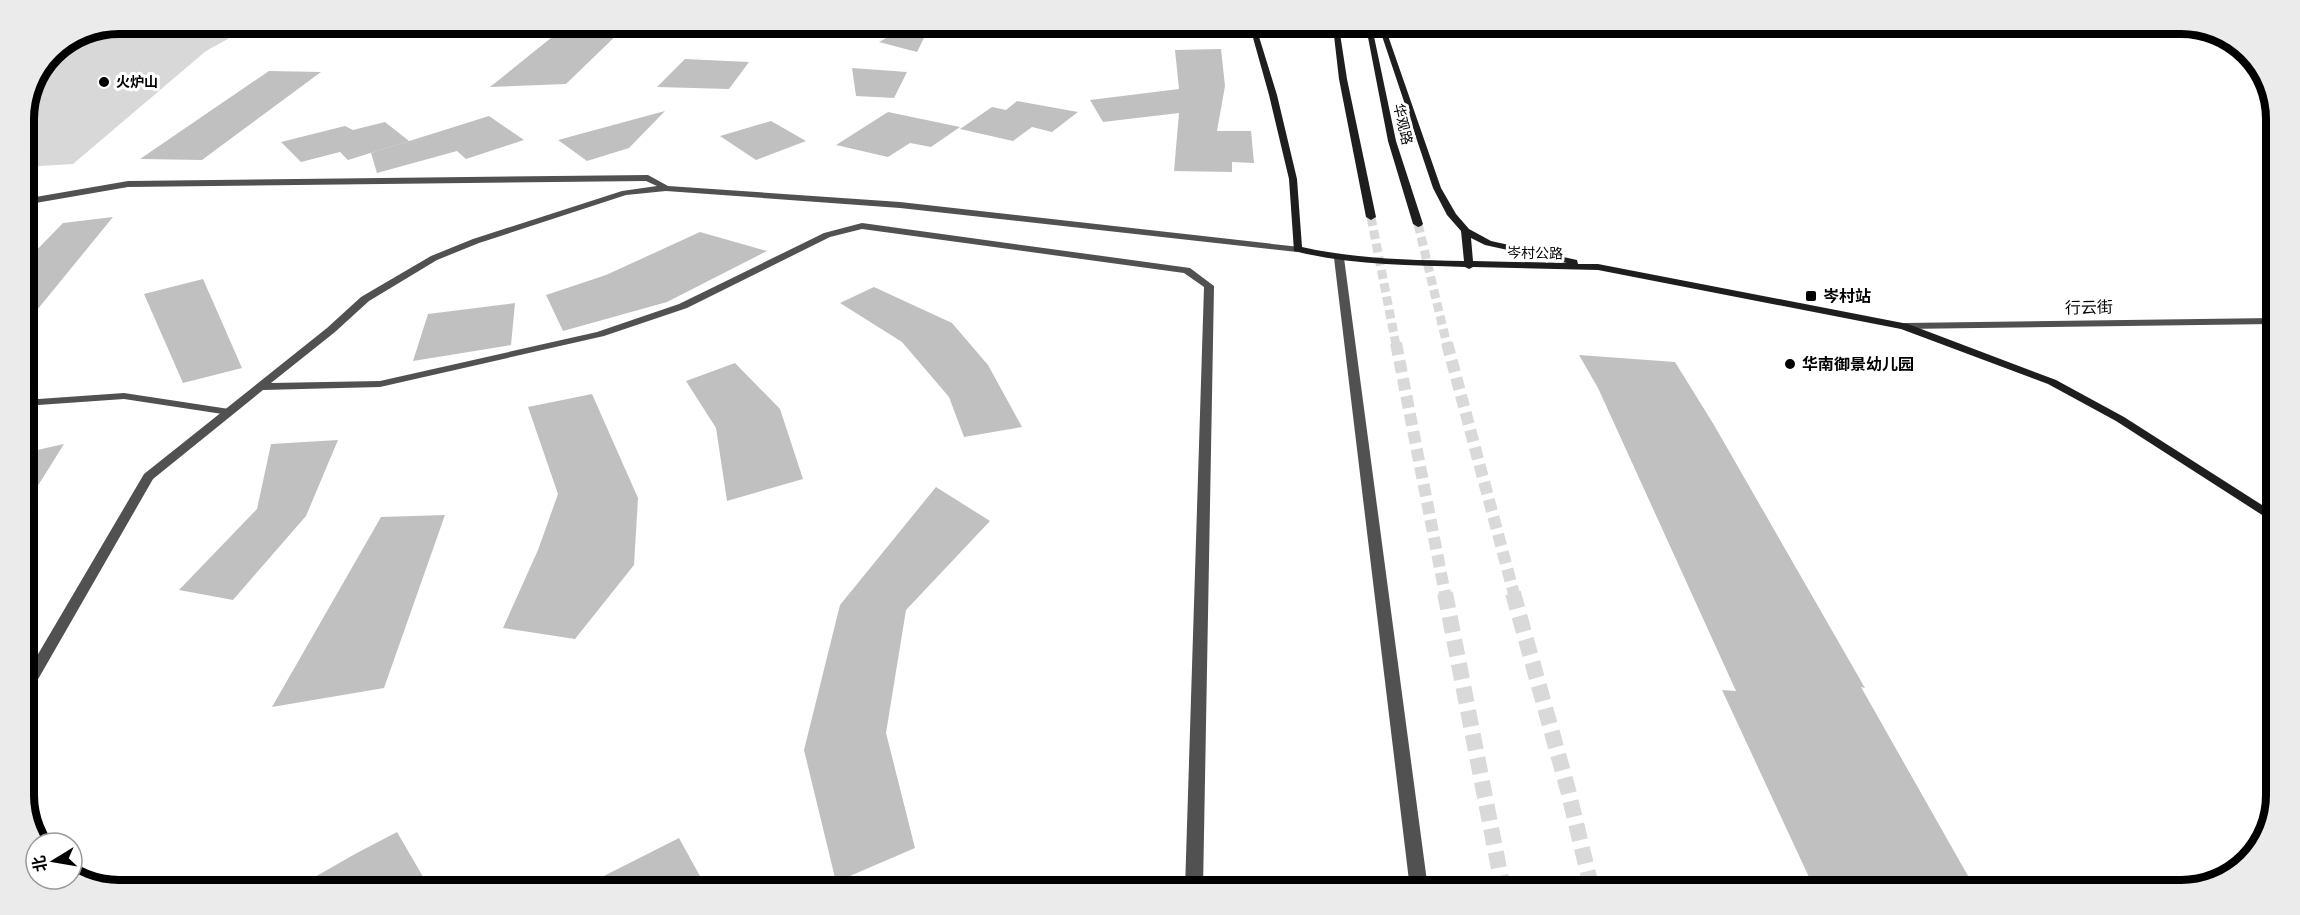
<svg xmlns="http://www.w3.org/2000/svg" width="2300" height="915" font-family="'Asap Condensed','Noto Sans SC',sans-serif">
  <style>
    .green { fill: #d8d8d8 }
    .building { fill: #c0c0c0 }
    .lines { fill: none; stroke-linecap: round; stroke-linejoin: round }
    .secondary-tunnel-far2 { stroke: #d9d9d9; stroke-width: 9; stroke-dasharray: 9 4.5; stroke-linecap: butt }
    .secondary-tunnel-far1 { stroke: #d9d9d9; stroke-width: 12; stroke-dasharray: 12 6; stroke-linecap: butt }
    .secondary-tunnel { stroke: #d9d9d9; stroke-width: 16; stroke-dasharray: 16 8; stroke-linecap: butt }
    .lane { fill: #515151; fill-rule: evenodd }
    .street { fill: #515151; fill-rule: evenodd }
    .secondary { fill: #1e1e1e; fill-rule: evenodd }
    .poi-dot { fill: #000; stroke: #fff; stroke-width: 2 }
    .labels { text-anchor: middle; stroke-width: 6; stroke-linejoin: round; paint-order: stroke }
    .far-poi-label { font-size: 14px; font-weight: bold; fill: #000; stroke: #fff; text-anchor: start }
    .far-street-label { font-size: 14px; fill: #000; stroke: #fff }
    .poi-label { font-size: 16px; font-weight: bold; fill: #000; stroke: #fff; text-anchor: start }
    .street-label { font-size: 16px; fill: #000; stroke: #fff }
    .rim { fill: none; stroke: #000; stroke-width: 8 }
  </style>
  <rect width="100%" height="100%" fill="#fff"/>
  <path class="green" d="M119 24H280L244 30 206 51 73 164 24 167V113L52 52Z"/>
  <path class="building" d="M567 25H627L566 84 490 87Z
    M909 26H930L917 52 879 42Z
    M1221 49 1225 86 1217 131H1251L1254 163 1232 162V172L1174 171 1179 113 1103 122 1090 100 1179 89 1175 50Z
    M685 59 749 62 729 89 657 87Z
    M852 68 907 72 894 98 856 96Z
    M269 71 321 72 202 160 140 159Z
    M1017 101 1078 112 1052 132 1032 127 1013 141 960 129 992 107 1006 110Z
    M665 111 629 148 587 161 558 140Z
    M888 112 960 127 931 147 910 143 888 157 836 145Z
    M489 116 524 140 466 159 457 151 377 173 371 153Z
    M771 121 806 141 756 160 720 136Z
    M385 122 409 141 348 160 340 152 301 162 281 142 345 126 353 130Z
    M113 217 24 326V263L63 223Z
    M700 232 767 251 667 302 563 331 546 295 606 275Z
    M203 279 242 368 183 383 144 294Z
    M874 287 952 323 988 365 1022 427 964 437 949 397 902 342 840 303Z
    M515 303 511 345 413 361 428 314Z
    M1579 355 1675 362 1714 425 1865 688 1861 687 1976 890H1815L1722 690 1736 691 1598 388Z
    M735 363 780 409 803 479 727 501 716 428 686 381Z
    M592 394 638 498 634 565 575 639 503 628 538 550 558 494 528 407Z
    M338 440 306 516 233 600 179 590 257 509 271 444Z
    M64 444 24 508V453Z
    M936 487 990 521 906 610 886 733 915 848 836 882 804 750 840 605Z
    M445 515 384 688 272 707 381 517Z
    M397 832 429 887 299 886 355 854Z
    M679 838 706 887H582Z"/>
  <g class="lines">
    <path class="secondary-tunnel-far2" d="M1371 217 1396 345
      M1418 224 1447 345"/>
    <path class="secondary-tunnel-far1" d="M1396 343 1445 594
      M1447 343 1514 594"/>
    <path class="secondary-tunnel" d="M1445 593 1503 889
      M1513 593 1568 790 1592 890"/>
    <path class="lane" d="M124 393 229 409 235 412 229 415 124 399 24 406V400Z"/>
    <path class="street" d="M648 175 668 186 900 202 1300 247V251L1297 252 900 208 666 191 626 195 479 243 437 260 369 301 335 332 271 383 380 381 597 332 679 304 824 233 862 223 1190 268 1214 286 1203 889H1185L1204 287 1184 273 862 229 830 237 687 308 604 336 380 387 263 390 153 479 29 695 24 697V678L144 474 327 328 361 297 431 256 473 239 622 191 657 186 646 181 128 187 24 205V199L128 181Z
      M1339 255 1344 258 1428 889H1410L1334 258Z
      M2274 318V324L1904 329 1899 326 1904 323Z"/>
    <path class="secondary" d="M1250 27H1256L1277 95 1297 179 1302 247C1355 259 1409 260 1464 261L1461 231 1447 215 1433 188 1379 27H1385L1441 188 1456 214 1469 229 1491 241 1577 260 1578 264H1598L1908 324 2056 380 2124 417 2273 512V522L2116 421 2048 384 1901 329 1598 270 1473 267 1469 269 1465 267C1407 265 1350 265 1294 251L1289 179 1269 95ZM1471 238 1485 245 1567 263 1473 261Z
      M1333 27H1339L1347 79 1376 217 1371 220 1366 217 1339 79Z
      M1366 27H1372L1396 141 1423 224 1421 226 1418 227 1413 224 1388 141Z"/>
  </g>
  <g class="poi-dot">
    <circle cx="104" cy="82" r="6"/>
    <rect x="1805" y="290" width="12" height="12" rx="3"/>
    <circle cx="1790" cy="364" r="6"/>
  </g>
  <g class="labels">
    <g class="far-poi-label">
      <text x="116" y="87">火炉山</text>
    </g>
    <g class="far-street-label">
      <text transform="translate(1403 124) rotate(77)" y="5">华观路</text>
      <text transform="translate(1535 253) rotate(1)" y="5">岑村公路</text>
    </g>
    <g class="poi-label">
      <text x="1823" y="302">岑村站</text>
      <text x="1802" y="370">华南御景幼儿园</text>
    </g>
    <g class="street-label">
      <text transform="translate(2089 307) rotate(-1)" y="6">行云街</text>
    </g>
  </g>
  <path d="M0 0H2300V915H0ZM119 34H2181A85 85 0 0 1 2266 119V795A85 85 0 0 1 2181 880H119A85 85 0 0 1 34 795V119A85 85 0 0 1 119 34Z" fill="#ebebeb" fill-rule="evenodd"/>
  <path class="rim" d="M119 34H2181A85 85 0 0 1 2266 119V795A85 85 0 0 1 2181 880H119A85 85 0 0 1 34 795V119A85 85 0 0 1 119 34Z"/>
  <g transform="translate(54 861) rotate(259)"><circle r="28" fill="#ffffff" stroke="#999999" stroke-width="1.5"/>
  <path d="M0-4.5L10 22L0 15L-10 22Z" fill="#000000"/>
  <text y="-9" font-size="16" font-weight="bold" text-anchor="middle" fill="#000000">北</text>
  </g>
</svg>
